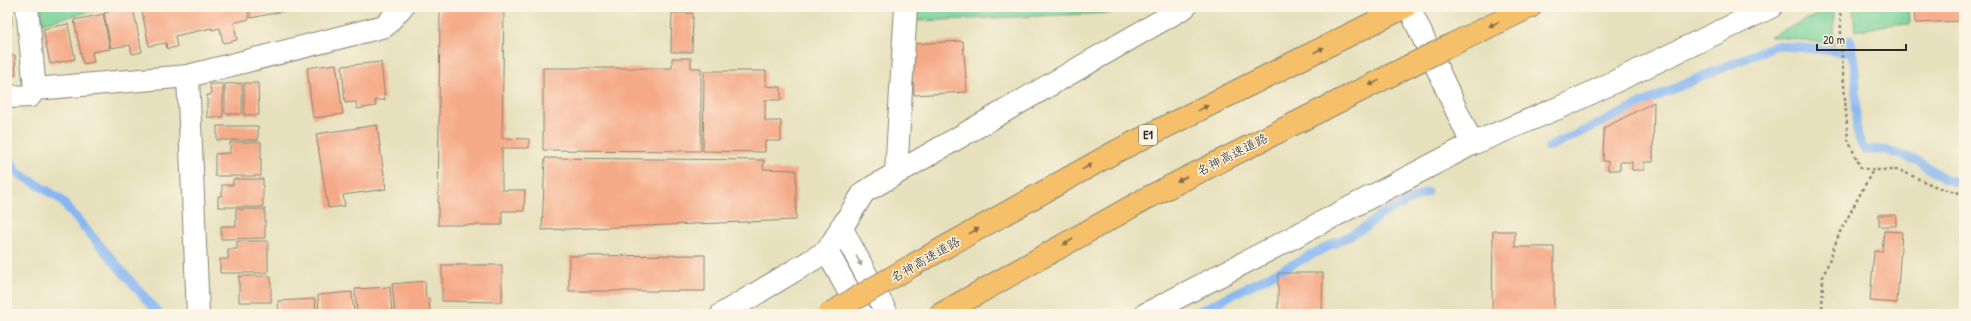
<svg xmlns="http://www.w3.org/2000/svg" width="1971" height="321" font-family="'Patrick Hand','Klee One',sans-serif">
  <style>
    .green { fill: #77d198; stroke: #517e62 }
    .lines { fill: none; stroke-linecap: round; stroke-linejoin: round }
    .stream { stroke: #86b7f2; stroke-width: 9 }
    .building { fill: #f5a986 }
    .minor-casing { stroke: #888674; stroke-width: 24 }
    .highway-casing { stroke: #888674; stroke-width: 24 }
    .path { stroke: #888674; stroke-width: 2.5; stroke-dasharray: 3 3; stroke-linecap: butt }
    .minor { stroke: #fff; stroke-width: 22 }
    .highway { stroke: #f6c06b; stroke-width: 22 }
    .highway-bridge-casing { stroke: #888674; stroke-width: 24; stroke-linecap: butt }
    .highway-bridge { stroke: #f6c06b; stroke-width: 22 }
    .oneway { fill: #866e48 }
    .oneway2 { fill: #a0a0a0 }
    .labels { text-anchor: middle; stroke-width: 3; stroke-linejoin: round; paint-order: stroke }
    .shield { fill: #fcf5e5; stroke: #6a6863; stroke-width: 1 }
    .shield-label { font-size: 12px; font-weight: bold; fill: #2b2b2b }
    .street-label { font-size: 13px; fill: #2b2b2b; stroke: #fcf5e5 }
  </style>
  <rect width="100%" height="100%" fill="#fcf5e5"/>
  <filter id="ink" filterUnits="userSpaceOnUse"><feTurbulence type="fractalNoise" baseFrequency=".025" numOctaves="2"/><feDisplacementMap in="SourceGraphic" scale="8" xChannelSelector="R" yChannelSelector="G"/><feConvolveMatrix kernelMatrix="1 2 1 2 8 2 1 2 1" color-interpolation-filters="sRGB"/></filter>
  <filter id="wash" filterUnits="userSpaceOnUse"><feTurbulence type="fractalNoise" baseFrequency=".012" numOctaves="4" result="noise"/><feDisplacementMap in="SourceGraphic" scale="16" xChannelSelector="R" yChannelSelector="G"/><feGaussianBlur stdDeviation="0.9" result="paint"/><feColorMatrix in="noise" values="0 0 0 0 0 0 0 0 0 0 0 0 0 0 0 0 0 1.4 0 .05"/><feComposite in="paint" operator="in"/></filter>
  <g filter="url(#wash)">
    <rect width="100%" height="100%" fill="#e6e0bc"/>
    <path class="green" d="M41 7H111L42 23Z
      M918 7H1112L1111 13 918 21Z
      M1834 7V44L1770 36Z
      M1853 7H1909L1910 24H1894L1855 31Z"/>
    <g class="lines">
      <path class="stream" d="M1850 40C1853 55 1856 71 1856 87 1857 106 1852 134 1865 150H1884L1919 161 1944 179 1964 183
        M1549 147 1669 91 1776 45 1852 53
        M7 155 17 172 59 198 159 314
        M1194 314 1351 235 1367 226 1380 215 1427 192"/>
    </g>
    <g id="blocks">
      <path class="building" d="M7 7H11L12 24 7 25Z
        M133 7 142 52 132 54 130 45 111 48 104 13Z
        M141 7H247L249 19 234 23 237 40 223 43 220 28 212 30V28L175 36 177 47 167 49 166 43 149 46Z
        M249 7H288L289 10 251 18Z
        M1914 7H1962L1963 21 1915 23Z
        M440 10H504L502 138 529 139V148H502V190H525L524 211H502V225H438Z
        M672 13H693L692 52H671Z
        M103 14 110 49 92 52 94 62 83 64 74 20Z
        M68 24 75 59 50 64 43 29Z
        M963 41 967 92 914 95 911 44Z
        M7 55H15L16 75 7 76Z
        M672 58H691V68H701V151L543 150V68H672Z
        M381 62 385 100H375L376 106 357 109 356 102 345 103 342 66Z
        M336 64 343 114 313 118 307 68Z
        M704 71H766V86L781 87V100H765V121H781V141H765V152L703 151Z
        M242 83V114H225V84Z
        M244 83H258L259 115H244Z
        M210 84H223V117H207V95H211Z
        M1654 102 1653 162H1644V170H1632V162H1620V170H1608V161H1603L1604 128Z
        M377 125 386 189 343 195 345 206 328 208 316 134Z
        M217 126H258V140H217Z
        M230 142H261V176H215V154L230 153Z
        M545 158 764 160 763 169 796 170V220L542 230Z
        M233 179H263V207H218V196H222V185H233Z
        M236 209H265V238L221 239V226H236Z
        M1879 215H1896V226H1879Z
        M1493 231H1515V247H1554V314H1492Z
        M1884 231 1902 232 1897 303 1870 301 1874 251 1882 252Z
        M237 241H268V273H220V259H228V249H237Z
        M705 255V291H569V256Z
        M442 265H502V302L442 301Z
        M1278 273H1323L1322 314H1278Z
        M239 276H271V302H239Z
        M425 281 426 298H429L430 314H395L392 284Z
        M390 287 392 314H357L355 289Z
        M352 292 354 314H319L318 295Z
        M315 299 316 314H279L278 301Z"/>
    </g>
  </g>
  <g filter="url(#ink)">
    <use href="#blocks" fill-opacity="0" stroke="#888674" stroke-width="1"/>
    <g class="lines">
      <g class="minor-casing">
        <path id="minor" d="M27 7 35 89 188 76 385 26 402 7
          M1409 7 1472 144
          M188 76 198 314
          M7 97 30 96 35 89
          M896 173 906 7
          M841 227 887 314
          M827 251 861 314
          M722 314 827 251 864 192 1185 7
          M1146 314 1472 144 1570 103 1771 7"/>
      </g>
      <g class="highway-casing">
        <path id="highway" d="M1453 44 1530 7
          M915 264 1115 152 1405 7
          M941 314 1147 198 1409 66"/>
      </g>
      <path class="path" d="M1840 7 1842 57 1848 140 1861 168 1873 170H1899L1939 188 1964 194
        M1822 314 1823 277 1839 234 1873 170"/>
      <use href="#minor" class="minor"/>
      <use href="#highway" class="highway"/>
      <g class="highway-bridge-casing">
        <path id="highway-bridge" d="M1409 66 1453 44
          M829 314 915 264"/>
      </g>
      <use href="#highway-bridge" class="highway-bridge"/>
    </g>
    <defs><path id="oneway-solid" d="M-6-.8H1V-3.2L6.5 0L1 3.2V.8H-6Z"/></defs>
    <g class="oneway">
      <use href="#oneway-solid" transform="translate(1494 24) rotate(154)"/>
      <use href="#oneway-solid" transform="translate(1319 50) rotate(-27)"/>
      <use href="#oneway-solid" transform="translate(1374 83) rotate(154)"/>
      <use href="#oneway-solid" transform="translate(1203 108) rotate(-27)"/>
      <use href="#oneway-solid" transform="translate(1087 167) rotate(-29)"/>
      <use href="#oneway-solid" transform="translate(1182 179) rotate(153)"/>
      <use href="#oneway-solid" transform="translate(974 231) rotate(-29)"/>
      <use href="#oneway-solid" transform="translate(1068 242) rotate(150)"/>
    </g>
    <use class="oneway2" href="#oneway-solid" transform="translate(859 261) rotate(62)"/>
  </g>
  <g class="labels">
    <rect class="shield" x="1139" y="125" width="18" height="20" rx="3"/>
    <g class="shield-label">
      <text x="1148" y="139">E1</text>
    </g>
    <g class="street-label">
      <text transform="translate(1232 154) rotate(-27)" y="5">名神高速道路</text>
      <text transform="translate(925 259) rotate(-30)" y="5">名神高速道路</text>
    </g>
  </g>
  <rect width="1971" height="321" fill="none" stroke="#fcf5e5" stroke-width="24"/>
  <path d="M1817 44v6h89v-6" fill="none" stroke="#2b2b2b" stroke-width="2"/>
  <text x="1823" y="44" font-size="12" fill="#2b2b2b" stroke="#fcf5e5" stroke-width="3" paint-order="stroke">20 m</text>
</svg>
